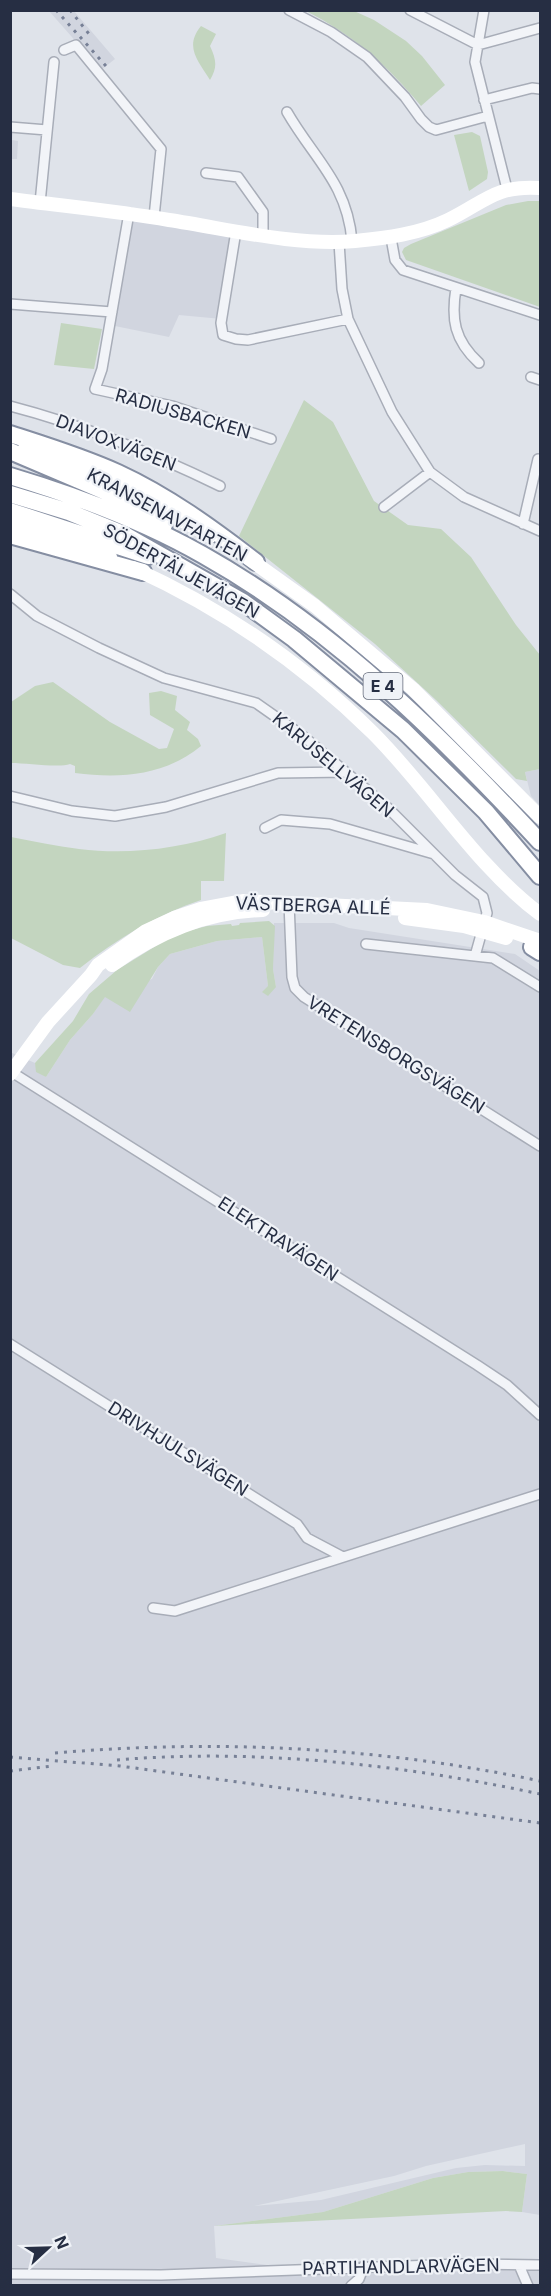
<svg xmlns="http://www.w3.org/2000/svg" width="551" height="2296" font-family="Inter,sans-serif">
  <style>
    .built { fill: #d1d5df; fill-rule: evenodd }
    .green { fill: #c3d5bf }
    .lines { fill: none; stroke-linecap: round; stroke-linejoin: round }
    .street-casing { stroke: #a8adb8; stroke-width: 12 }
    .highway-casing { stroke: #858ea2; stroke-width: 20 }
    .street { stroke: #f2f4f8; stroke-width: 9 }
    .secondary { stroke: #fff; stroke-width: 14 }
    .highway { stroke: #fff; stroke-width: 16 }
    .rail { stroke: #778096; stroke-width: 3; stroke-dasharray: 3 6; stroke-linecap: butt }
    .labels { text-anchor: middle; stroke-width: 4.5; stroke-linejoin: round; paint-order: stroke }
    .shield { fill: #eff2f7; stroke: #626979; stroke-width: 1.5 }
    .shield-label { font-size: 16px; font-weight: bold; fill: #262e43 }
    .street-label { font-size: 18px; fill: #262e43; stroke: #eff2f7 }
  </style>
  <rect width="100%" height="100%" fill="#dfe3ea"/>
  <path class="built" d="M49 11H74L115 59 101 70Z
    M10 130 13 131 12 140 18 141 17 159H11Z
    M128 219 235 238 222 319 179 315 169 337 110 325Z
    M540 769V806L531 796 525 772Z
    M274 923H334L349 928 515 954 540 971V2215L522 2212 527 2174 503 2171 468 2172 433 2178 323 2212 214 2226 216 2258 325 2273 392 2274 503 2270 540 2271V2285H11L10 1052 35 1063 38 1071 46 1077 70 1040 93 1014 105 996 152 979 158 967 170 954 217 941 262 937 268 986 276 987 273 969ZM525 2144V2166L485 2165 456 2168 321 2200 254 2206 394 2176 426 2166Z"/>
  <path class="green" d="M306 11H354L374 20 406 41 422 56 445 85 421 106C388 66 352 34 306 11Z
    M201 26 216 34 210 46C216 59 218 67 210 80 198 60 184 47 201 26Z
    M472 132 480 136 488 172 487 179 469 191 454 135Z
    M528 201H540V307L406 260 402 252 404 248 411 244 506 205Z
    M61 323 102 329 94 369 54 365Z
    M304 400 333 422 374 501 408 525 441 529 471 557 516 625 540 655V769L525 772 527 781 516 779 436 700 375 644 239 536Z
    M53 682 110 722 159 749 167 748 174 729 150 715 149 693 161 691 177 696 175 710 190 722 187 730 198 739 201 746C164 776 120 779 75 773V766L70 764C60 768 26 763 11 763V702L35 686Z
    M226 833 224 881H201V900C156 915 117 939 80 968L63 965 11 938V837C33 841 56 846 79 849 128 855 180 849 226 833Z
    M269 921 275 926 273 969 276 987 268 996 262 992 268 986 262 937 217 941 170 954 158 967 130 1012 105 997 93 1014 70 1040 46 1077 36 1072 35 1063 73 1021 89 994 117 970 164 941 188 931 207 926 231 924 232 926 239 925 240 923Z
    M503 2171 527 2174 522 2212 506 2211 214 2226 323 2212 433 2178 468 2172Z"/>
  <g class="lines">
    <g class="street-casing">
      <path id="street" d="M289 10 331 32 367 57 405 97 421 119 429 127 436 130 488 116
        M410 10 478 45
        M484 10 475 62 507 189
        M478 45 540 28
        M64 50 76 45 161 149 154 217
        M484 100 532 88 540 89
        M287 112C314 159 347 183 352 241
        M10 127 47 130
        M206 173 238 177 263 212V236
        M40 203 54 62
        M129 213 102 369 95 389 172 406 271 439
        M236 231 221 323 223 335 236 339 248 340 348 319
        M391 238 395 260 403 270 540 315
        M339 242 342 289 348 319 392 412 430 472 464 497 540 531
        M456 288C451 319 454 340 479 363
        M10 304 112 312
        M531 377 540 380
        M10 406C83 425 152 453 220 486
        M384 507 430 472
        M523 524 538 459
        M10 594 37 616 99 648 164 678 256 703 303 736 386 806 455 875 483 897 487 913 475 956
        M10 796 72 811 115 816 166 807 278 773 345 772
        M265 828 281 820 330 824 434 854
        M289 903 292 977 295 988 304 997 540 1146
        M366 944 493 958 540 987
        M10 1071 477 1365 507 1385 540 1415
        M10 1344 297 1524 307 1538 343 1557
        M153 1608 175 1611 540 1494
        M519 2265 528 2286
        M10 2274 161 2275 461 2264 540 2265
        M351 2286 359 2279 364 2266"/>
    </g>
    <g class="highway-casing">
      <path id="highway" d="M10 434C47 446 83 457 118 473 168 496 213 529 256 562
        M10 451 111 494 164 525
        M10 476C77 496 143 521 203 555 333 628 440 734 540 842
        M10 494 69 512 123 534 243 602 294 639 403 730 486 812 540 876
        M10 511 148 556
        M10 535 143 572
        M532 947 540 952"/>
    </g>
    <use href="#street" class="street"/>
    <path class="secondary" d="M10 199C63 206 116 211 169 220 229 229 294 246 355 241 386 238 419 234 448 220 485 202 495 185 540 188
      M24 450C90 471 150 502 210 536
      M10 522 110 557
      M248 558 315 606 413 689 540 817
      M133 568C221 608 304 665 373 733 431 791 474 864 540 914
      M405 918 464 926 506 938
      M112 965C158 932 206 912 263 910
      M10 1074 48 1022 91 975 98 965 146 931 174 918 201 909 244 901 427 910 484 922 540 941"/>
    <use href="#highway" class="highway"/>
    <path class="rail" d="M56 10 106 66
      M70 10 89 34
      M55 1753C218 1739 380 1747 540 1781
      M10 1757 120 1766 540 1823
      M117 1760C256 1748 405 1765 540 1794
      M10 1771 52 1766"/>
  </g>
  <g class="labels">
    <rect class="shield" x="363.5" y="673" width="39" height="26" rx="4.5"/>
    <g class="shield-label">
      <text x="383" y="692">E 4</text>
    </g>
    <g class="street-label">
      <text transform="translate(183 414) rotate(16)" y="6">RADIUSBACKEN</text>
      <text transform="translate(116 443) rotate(21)" y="6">DIAVOXVÄGEN</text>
      <text transform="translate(167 515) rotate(28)" y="6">KRANSENAVFARTEN</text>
      <text transform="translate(181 571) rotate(29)" y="6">SÖDERTÄLJEVÄGEN</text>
      <text transform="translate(333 765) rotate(40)" y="6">KARUSELLVÄGEN</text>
      <text transform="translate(313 906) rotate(2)" y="6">VÄSTBERGA ALLÉ</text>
      <text transform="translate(396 1055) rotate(32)" y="6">VRETENSBORGSVÄGEN</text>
      <text transform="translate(278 1239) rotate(33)" y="6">ELEKTRAVÄGEN</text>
      <text transform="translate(178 1449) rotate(32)" y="6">DRIVHJULSVÄGEN</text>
      <text transform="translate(401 2267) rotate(-1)" y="6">PARTIHANDLARVÄGEN</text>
    </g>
  </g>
  <rect width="551" height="2296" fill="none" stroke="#262e43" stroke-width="24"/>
  <g transform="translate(48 2248) rotate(68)" stroke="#eff2f7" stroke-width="4.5" paint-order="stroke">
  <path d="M0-4.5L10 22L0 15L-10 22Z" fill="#262e43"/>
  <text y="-9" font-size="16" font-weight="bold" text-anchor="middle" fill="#262e43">N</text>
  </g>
</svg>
